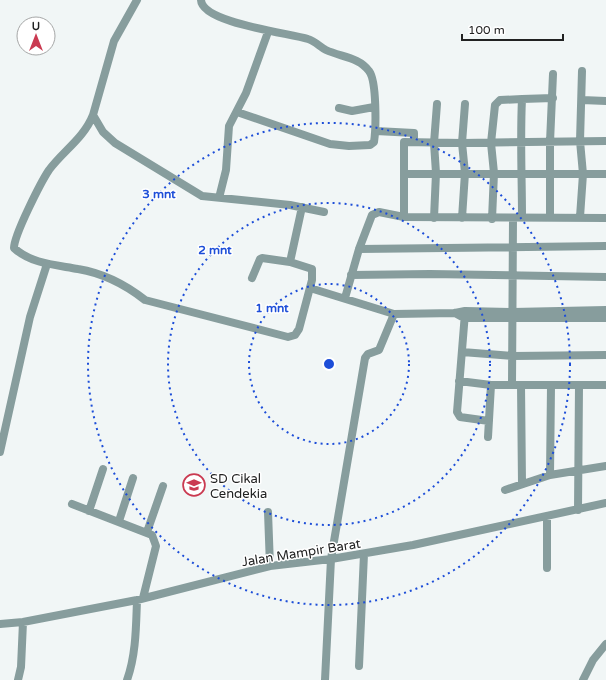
<svg xmlns="http://www.w3.org/2000/svg" width="606" height="680" font-family="'Varela Round',sans-serif">
  <style>
    .lines { fill: none; stroke-linecap: round; stroke-linejoin: round }
    .minor { stroke: #879d9d; stroke-width: 8 }
    .ring { fill: none; stroke: #1d4ed8; stroke-width: 2; stroke-dasharray: 2 4 }
    .labels { text-anchor: middle; stroke-width: 3; stroke-linejoin: round; paint-order: stroke }
    .poi-label { font-size: 13px; fill: #212222; stroke: #fff; text-anchor: start }
    .street-label { font-size: 13px; fill: #212222; stroke: #fff }
    .centre { fill: #1d4ed8; stroke: #fff; stroke-width: 2 }
    .ring-label { font-size: 12px; text-anchor: middle; font-weight: bold; fill: #1d4ed8; stroke: #fff; stroke-width: 3; stroke-linejoin: round; paint-order: stroke }
  </style>
  <rect width="100%" height="100%" fill="#f1f6f6"/>
  <g class="lines">
    <path class="minor" d="M201 0C202 23 289 33 308 39 315 41 320 47 326 50 341 57 359 57 369 71 377 81 376 129 374 142L370 145 349 146 330 144 237 112
      M522 99 553 98
      M582 100 606 101
      M339 108 352 111 374 107
      M93 115 114 41 137 0
      M376 131 414 133V142
      M404 174H606
      M219 198 226 170 229 126 246 93 268 32
      M404 217 606 218
      M550 217V142L553 74
      M580 217 583 174 580 141 582 71
      M434 218 436 173 434 143 437 104
      M462 218 465 173 462 143 465 104
      M492 219 494 173 491 143 495 105 500 100 522 99C520 139 522 178 522 217
      M359 249 606 246
      M290 262 302 207
      M351 275 430 274 606 277
      M252 278 260 259 262 258 290 262 312 269V280L299 329 295 335 288 337 145 300C126 285 102 273 78 269 57 265 31 264 14 248 14 235 41 182 49 170 63 151 84 138 93 115L103 132 115 143 202 196 290 205 324 212
      M310 288 394 314 455 313 465 311 513 312 606 310
      M345 298 359 249 372 215 379 212 404 217V142L462 143 606 141
      M455 313 464 318H606
      M465 313 457 412 460 417 489 421
      M462 352 513 356 606 355
      M459 381 491 385H606
      M512 385 513 219
      M521 385 522 484
      M488 437 491 385
      M0 452 30 317 47 264
      M550 475 551 386
      M505 490 550 475 606 466
      M72 504 152 535 156 546 143 598
      M578 510 579 386
      M89 511 103 469
      M268 512 270 566
      M119 521 133 478
      M147 532 163 486
      M547 568V516
      M0 624 23 622 137 600 270 566 331 559 413 545 606 503
      M359 666 364 554
      M18 680 21 667 23 622
      M127 680C136 655 136 627 137 600
      M325 680 331 559 365 358 368 354 379 350 394 314
      M583 680 593 660 606 644"/>
  </g>
  <g class="ring">
    <circle cx="329" cy="364" r="80"/>
    <circle cx="329" cy="364" r="161"/>
    <circle cx="329" cy="364" r="241"/>
  </g>
  <defs>
    <g id="school-ring" transform="scale(1.15)"><circle r="9.5" fill="#fff" stroke="#ca3a51" stroke-width="1.5"/><path d="M0-5L7-2L0 1L-7-2ZM-4 1L0 2.5L4 1V4Q0 6-4 4Z" fill="#ca3a51"/></g>
  </defs>
  <g fill-rule="evenodd">
    <use href="#school-ring" x="194" y="485"/>
  </g>
  <g class="labels">
    <g class="poi-label">
      <text x="210" y="483">SD Cikal<tspan x="210" dy="15">Cendekia</tspan></text>
    </g>
    <g class="street-label">
      <text transform="translate(301 552) rotate(-9)" y="5">Jalan Mampir Barat</text>
    </g>
  </g>
  <circle cx="329" cy="364" r="6" class="centre"/>
  <g class="ring-label">
    <text x="159" y="198">3 mnt</text>
    <text x="215" y="254">2 mnt</text>
    <text x="272" y="312">1 mnt</text>
  </g>
  <g transform="translate(36 36)"><circle r="19" fill="#ffffff" stroke="#a6a7a7"/>
  <path d="M0-3L7 15L0 10L-7 15Z" fill="#ca3a51"/>
  <text y="-6" font-size="11" font-weight="bold" text-anchor="middle" fill="#212222">U</text>
  </g>
  <path d="M462 34v6h101v-6" fill="none" stroke="#212222" stroke-width="2"/>
  <text x="468" y="34" font-size="12" fill="#212222" stroke="#ffffff" stroke-width="3" paint-order="stroke">100 m</text>
</svg>
